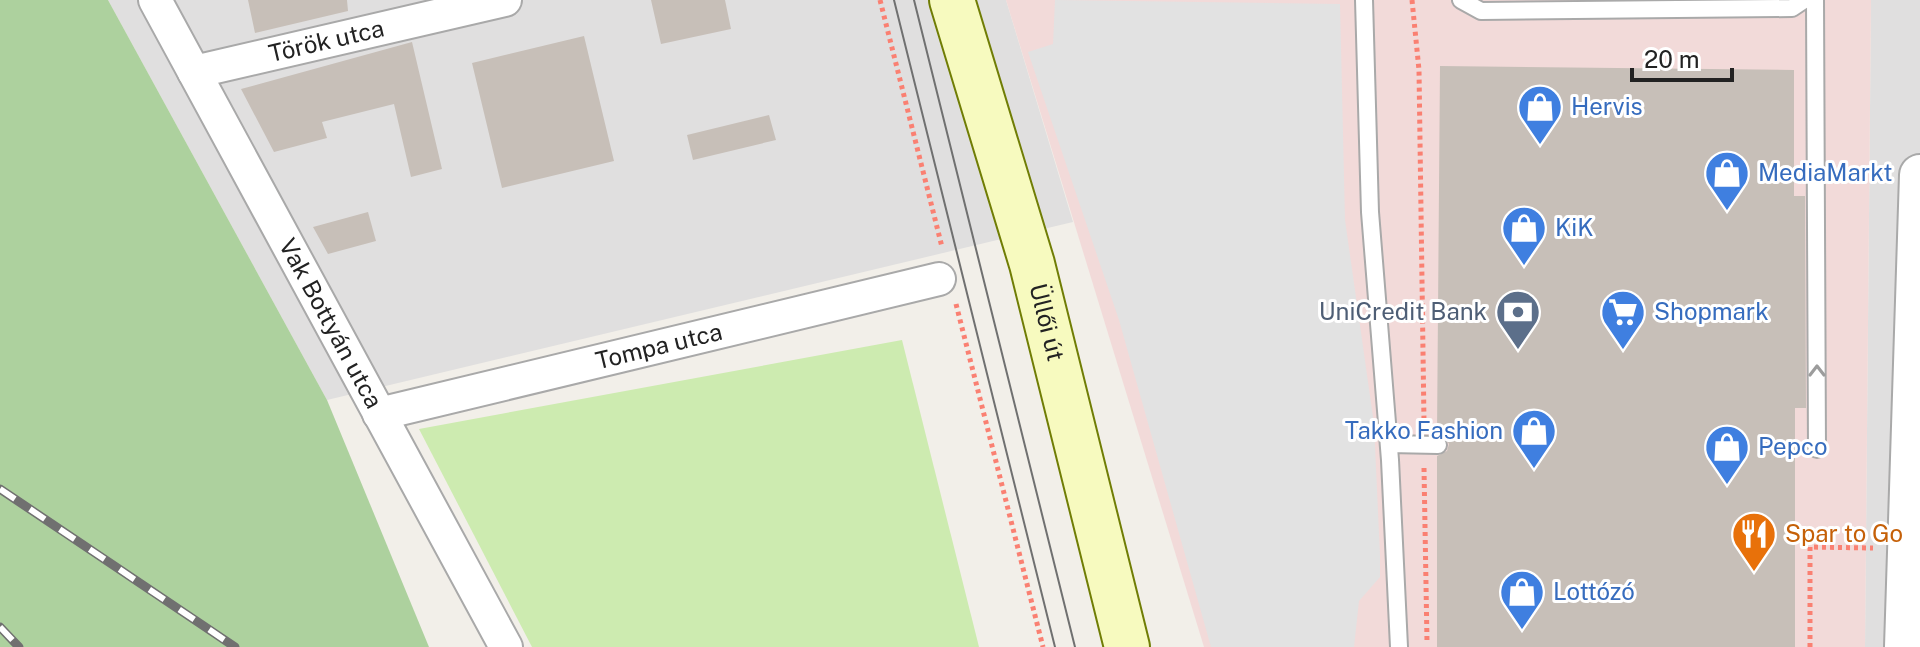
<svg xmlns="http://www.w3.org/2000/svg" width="1920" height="647" font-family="'Public Sans',sans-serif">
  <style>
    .residential { fill: #e0dfdf }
    .commercial { fill: #f2dad9 }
    .grass { fill: #cdebb0 }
    .forest { fill: #add19e }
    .parking { fill: #e2e2e2 }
    .building { fill: #c7bfb8 }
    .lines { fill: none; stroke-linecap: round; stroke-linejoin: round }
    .service-casing { stroke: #a9a9a9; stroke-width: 20 }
    .minor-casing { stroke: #a9a9a9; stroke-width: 36 }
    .tertiary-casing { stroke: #a9a9a9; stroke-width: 44 }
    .secondary-casing { stroke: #707d05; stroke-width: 48 }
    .path { stroke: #fa8072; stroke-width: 5; stroke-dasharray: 4 4; stroke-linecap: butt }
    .service { stroke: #fff; stroke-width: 16 }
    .minor { stroke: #fff; stroke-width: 32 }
    .tertiary { stroke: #fff; stroke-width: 40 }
    .secondary { stroke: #f7fabf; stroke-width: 44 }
    .tram { stroke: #707070; stroke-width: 2 }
    .rail-casing { stroke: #707070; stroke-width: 9 }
    .rail { stroke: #fff; stroke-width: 6; stroke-dasharray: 18; stroke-linecap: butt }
    .oneway { stroke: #9c9c9c }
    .labels { text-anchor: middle; stroke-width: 6; stroke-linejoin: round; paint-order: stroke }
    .street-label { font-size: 24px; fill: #222; stroke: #fff }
    .shop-label { font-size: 24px; fill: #366cbe; stroke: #fff; text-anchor: start }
    .service-label { font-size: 24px; fill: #4e5e75; stroke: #fff; text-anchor: end }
    .food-label { font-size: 24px; fill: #c56008; stroke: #fff; text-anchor: start }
  </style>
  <rect width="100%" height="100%" fill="#f2efe9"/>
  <path class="residential" d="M108 0H1006L1073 222 327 400Z
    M1871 0H1920V647H1865Z"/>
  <path class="commercial" d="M1006 0H1871L1865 647H1204Z"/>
  <path class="grass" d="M902 340 979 647H532L419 429Z"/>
  <path class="forest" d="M0 0H108L327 400 429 647H0Z"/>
  <path class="parking" d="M1055 0 1340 4 1345 220 1374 424 1380 555V577L1359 601 1354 647H1211L1119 320 1028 52 1053 44Z"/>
  <path class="building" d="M248 0H347L348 11 255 33Z
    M651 0H725L731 29 661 44Z
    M584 36 614 161 502 188 472 63Z
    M412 42 442 169 411 177 394 104 322 122 327 138 274 152 241 89Z
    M1440 66 1794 70V196H1805L1806 408H1795V647H1437V456L1447 451 1449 444 1444 436 1437 434Z
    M769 115 776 140 693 160 687 135Z
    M368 212 376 241 328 254 313 227Z"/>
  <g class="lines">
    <g class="service-casing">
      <path id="service" d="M1364 0 1370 212 1390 460 1399 647
        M1461 0 1481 11 1792 8 1804 0
        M1815 0 1817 449
        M1389 444 1438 445"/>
    </g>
    <g class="minor-casing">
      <g id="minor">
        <path id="s1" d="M155 0 506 647"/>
        <path id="s2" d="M194 72 505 0"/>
        <path id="s3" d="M379 414 939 279"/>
      </g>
    </g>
    <g class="tertiary-casing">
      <path id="tertiary" d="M1905 647 1920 175"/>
    </g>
    <g class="secondary-casing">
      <g id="secondary">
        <path id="s4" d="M952 0 1032 264 1127 647"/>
      </g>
    </g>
    <path class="path" d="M880 0 942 247
      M1412 0 1419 70 1424 422
      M956 304 1043 647
      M1424 468 1427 642
      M1810 647V547L1873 548"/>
    <use href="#service" class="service"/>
    <use href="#minor" class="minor"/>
    <use href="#tertiary" class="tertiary"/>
    <use href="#secondary" class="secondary"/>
    <path class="tram" d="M894 0 1055 647
      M914 0 1075 647"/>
    <g class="rail-casing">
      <path id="rail" d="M0 489 235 647
        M0 627 19 647"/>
    </g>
    <use href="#rail" class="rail"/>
  </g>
  <defs><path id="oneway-chevron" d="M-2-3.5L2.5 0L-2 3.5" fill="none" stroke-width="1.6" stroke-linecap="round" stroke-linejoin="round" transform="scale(2)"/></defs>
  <use class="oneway" href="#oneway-chevron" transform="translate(1817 371) rotate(-90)"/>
  <defs>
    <g id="shop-pin" transform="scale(2.3)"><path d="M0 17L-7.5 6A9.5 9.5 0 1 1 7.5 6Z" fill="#3f7fe0" stroke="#fff"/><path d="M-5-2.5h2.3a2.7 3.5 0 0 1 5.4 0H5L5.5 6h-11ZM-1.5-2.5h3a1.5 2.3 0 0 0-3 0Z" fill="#fff"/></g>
    <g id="bank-pin" transform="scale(2.3)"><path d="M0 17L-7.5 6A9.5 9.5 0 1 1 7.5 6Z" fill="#5c6f8a" stroke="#fff"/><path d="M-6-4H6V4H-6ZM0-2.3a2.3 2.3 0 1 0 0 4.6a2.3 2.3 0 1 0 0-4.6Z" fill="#fff"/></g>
    <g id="supermarket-pin" transform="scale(2.3)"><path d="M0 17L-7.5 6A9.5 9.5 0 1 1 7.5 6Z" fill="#3f7fe0" stroke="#fff"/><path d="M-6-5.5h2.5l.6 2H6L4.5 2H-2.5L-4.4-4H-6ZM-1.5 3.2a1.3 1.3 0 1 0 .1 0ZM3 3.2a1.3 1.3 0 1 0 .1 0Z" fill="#fff"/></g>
    <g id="restaurant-pin" transform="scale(2.3)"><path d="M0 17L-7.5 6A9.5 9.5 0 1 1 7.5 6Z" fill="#e8710a" stroke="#fff"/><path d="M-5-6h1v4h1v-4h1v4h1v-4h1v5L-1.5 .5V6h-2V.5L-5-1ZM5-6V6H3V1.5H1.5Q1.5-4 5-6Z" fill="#fff"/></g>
  </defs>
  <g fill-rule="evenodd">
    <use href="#shop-pin" x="1540" y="107"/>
    <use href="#shop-pin" x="1727" y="173"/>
    <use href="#shop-pin" x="1524" y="228"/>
    <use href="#bank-pin" x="1518" y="312"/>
    <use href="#supermarket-pin" x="1623" y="312"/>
    <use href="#shop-pin" x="1534" y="431"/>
    <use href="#shop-pin" x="1727" y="447"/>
    <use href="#restaurant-pin" x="1754" y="534"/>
    <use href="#shop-pin" x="1522" y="592"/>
  </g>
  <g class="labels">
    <g class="street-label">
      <text dy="8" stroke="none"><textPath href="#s2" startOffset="136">Török utca</textPath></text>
      <text dy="8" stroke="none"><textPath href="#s4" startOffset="336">Üllői út</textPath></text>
      <text dy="8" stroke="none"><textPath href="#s1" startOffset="368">Vak Bottyán utca</textPath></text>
      <text dy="8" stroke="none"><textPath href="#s3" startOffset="288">Tompa utca</textPath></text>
    </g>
    <g class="shop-label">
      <text x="1571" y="115">Hervis</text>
      <text x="1758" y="181">MediaMarkt</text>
      <text x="1555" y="236">KiK</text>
      <text x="1654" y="320">Shopmark</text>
      <text x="1503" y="439" text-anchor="end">Takko Fashion</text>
      <text x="1758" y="455">Pepco</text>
      <text x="1553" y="600">Lottózó</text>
    </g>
    <g class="service-label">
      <text x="1487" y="320">UniCredit Bank</text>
    </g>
    <g class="food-label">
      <text x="1785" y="542">Spar to Go</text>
    </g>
  </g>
  <path d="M1632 68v12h100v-12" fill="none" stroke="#222222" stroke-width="4"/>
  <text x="1644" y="68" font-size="24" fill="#222222" stroke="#ffffff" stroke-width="6" paint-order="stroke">20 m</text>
</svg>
